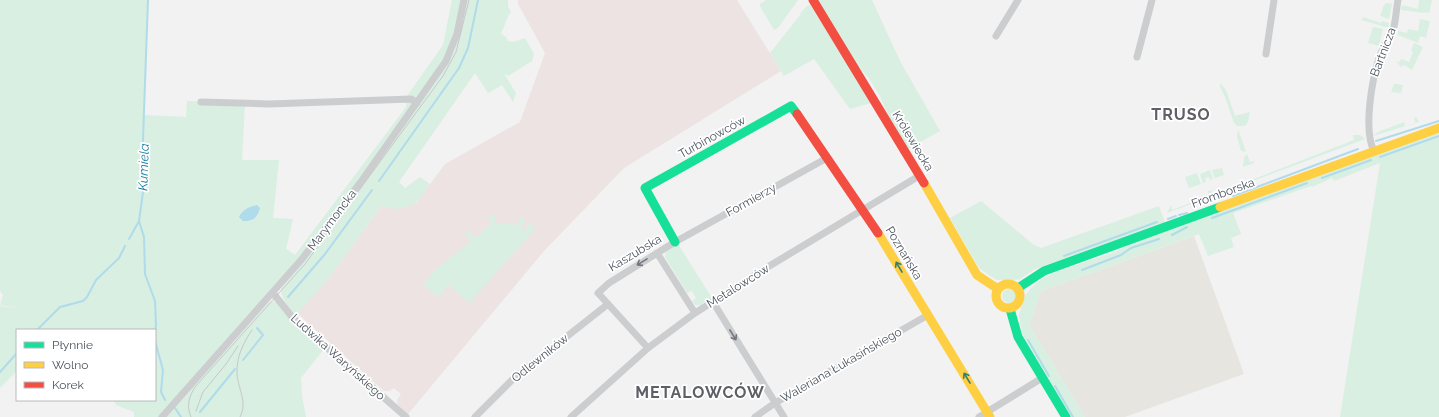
<svg xmlns="http://www.w3.org/2000/svg" width="1439" height="417" font-family="Raleway,sans-serif">
  <style>
    .commercial { fill: #e6e5e0 }
    .medical { fill: #ece3e2 }
    .green { fill: #d8efe2; fill-rule: evenodd }
    .water { fill: #b0dbea }
    .lines { fill: none; stroke-linecap: round; stroke-linejoin: round }
    .stream { stroke: #b0dbea; stroke-width: 2 }
    .street { stroke: #cccdcf; stroke-width: 7 }
    .fast { stroke: #16e098; stroke-width: 9 }
    .slow { stroke: #ffcf43; stroke-width: 9 }
    .jam { stroke: #f24e42; stroke-width: 9 }
    .tram { stroke: #c7c8c9; stroke-width: 1 }
    .oneway { stroke: #71787f }
    .oneway2 { stroke: #3a7d6f }
    .labels { text-anchor: middle; stroke-width: 3.5; stroke-linejoin: round; paint-order: stroke }
    .street-label { font-size: 12px; fill: #4a535d; stroke: #fff }
    .water-label { font-size: 13px; font-style: italic; fill: #167ea3; stroke: #fff }
    .district-label { font-size: 16px; font-weight: bold; letter-spacing: 1px; fill: #5e6065; stroke: #fff }
  </style>
  <rect width="100%" height="100%" fill="#f2f2f2"/>
  <path class="commercial" d="M1194 236 1244 374 1125 417H1085L1030 326V323L1041 291Z"/>
  <path class="medical" d="M518 0H737L781 71 624 168 544 251 408 414 398 405 397 400 401 394 394 388 389 391H384L297 313 326 282 382 205 416 203 445 164 520 122 545 53 518 4Z"/>
  <path class="green" d="M0 0H148L144 115 186 117 187 101 245 103 242 160H279L273 218 293 219 286 249 295 255 406 107 407 96 443 45 452 0H461L456 28 446 55 370 165 300 258 164 417H134V412L116 405 114 400H155V330H17V371L0 388V306L21 309 0 305 3 295 0 291ZM259 206 257 217 251 221H243Z
    M467 0H508V6L511 13 509 14 501 34 506 37 508 41C514 43 519 40 525 38L534 54 532 61 508 76 506 74 505 75 516 93 513 102 502 85 488 93 475 73 399 182 405 188 420 177 430 184C425 190 422 197 416 202 410 208 389 212 382 205L326 282 296 315C290 308 280 298 281 289L330 228 446 67C459 46 463 24 467 0Z
    M766 0H798L778 28 774 30 760 6V4Z
    M817 0H872L900 61 940 131 908 149 891 122 880 96 868 77 858 66Z
    M1419 0H1432L1429 13 1425 12 1424 13 1401 10 1402 5 1418 9Z
    M1387 3 1392 4 1389 19 1380 16 1384 5Z
    M808 5 811 6 871 103 850 109 814 59 784 76 770 53 801 14 800 13Z
    M1363 17 1381 23 1382 21 1389 23V27H1385L1362 20Z
    M1420 19 1430 21 1426 38 1420 36 1418 43 1398 35V31L1407 33 1408 29 1418 31Z
    M1373 27 1383 29 1379 46 1368 43Z
    M1414 43 1423 47 1412 70 1404 65 1401 67 1396 61 1400 62 1401 59 1409 62 1413 52 1411 51Z
    M1220 83 1226 90 1235 116 1250 112 1248 122 1245 126H1237L1234 123 1225 97 1220 86Z
    M1394 84 1403 85 1401 93 1391 92Z
    M1416 117 1419 122 1373 136 1378 132 1404 122 1405 126 1415 123 1414 119Z
    M1238 130 1239 132 1246 152 1241 151 1237 136Z
    M1439 132V417H1340L1380 163 1334 181 1332 178 1312 187 1311 186 1233 213 1241 234 1231 238 1234 247 1208 256 1199 234 1041 291 1030 323V326L1085 417H1070L1027 345 1022 333 1019 315 1025 296 1031 288 1042 279 1056 272 1118 251 1129 244Z
    M1353 135H1360L1365 139 1167 213 1171 205 1172 210 1209 196 1208 191 1211 190 1213 195 1354 140Z
    M1247 154 1250 162 1254 161V163L1243 167 1244 157Z
    M1222 168 1224 175 1215 178 1212 170Z
    M1210 170 1213 179 1210 180 1209 177 1205 178 1206 182 1203 183 1200 174Z
    M1197 173 1201 184 1189 188 1185 177Z
    M981 201 1034 245 1041 248 1159 206 1165 223 1035 269 1020 279 1014 280H997L989 275 979 268 950 218Z
    M495 215V223L518 225 519 217 526 220 521 228 525 231 530 223 536 228 469 303 449 285 438 297 423 285 434 271 471 241 465 233 469 230 475 238 492 223 488 216Z
    M678 244 712 298 700 305H695L692 301 696 298 692 291 687 293 665 257 666 252Z
    M1002 296a7 7 0 1 1 14 0a7 7 0 1 1-14 0Z
    M273 301 276 302 324 349 301 378 302 396 306 417H166L268 303Z"/>
  <path class="water" d="M257 205 260 208C257 219 253 221 243 221L239 217C243 209 249 207 257 205Z"/>
  <g class="lines">
    <path class="stream" d="M148 0 142 167 143 192 139 221 144 237 145 274 155 301 156 325 155 332
      M1376 141 1439 121
      M1380 157 1439 136
      M1322 178 1371 160
      M379 181 459 68 468 48 478 0
      M1233 196 1358 149
      M1179 215 1187 213
      M1212 218 1307 183
      M1168 219 1176 216
      M1172 235 1187 227
      M129 239 139 221
      M1064 256 1157 222
      M1082 270 1121 255 1131 248 1159 239
      M288 297 325 254 372 190
      M37 330 60 307 83 301 87 297 96 280 119 258 125 246
      M1028 340 1049 376
      M155 341 163 370 161 392 165 400
      M243 360 263 335 257 328
      M0 372 17 353
      M1055 386 1073 417
      M175 408 181 417
      M200 412 235 369"/>
    <path class="street" d="M996 36 1018 0
      M1266 54 1274 0
      M1137 57 1152 0
      M201 102 269 104 411 99 417 103
      M1374 151C1363 130 1372 80 1379 58 1382 48 1389 40 1393 30 1396 21 1396 10 1398 0
      M657 253 695 313
      M273 293 293 318 406 417
      M713 302 784 417
      M648 348 598 293 609 283 675 242 827 158
      M162 417 302 259 363 179 446 61 457 34 464 0
      M475 417 513 379 608 304
      M571 417 648 348 695 313 771 265 919 176
      M755 417 775 403 928 315
      M979 417 1042 378"/>
    <path class="fast" d="M675 242 645 188 791 106 797 114
      M1018 288 1044 271 1220 207
      M1010 309 1018 337 1066 417"/>
    <path class="slow" d="M924 183 977 275 998 289
      M1220 207 1439 128
      M878 233 990 417
      M996 296a12 12 0 1 1 24 0a12 12 0 1 1-24 0Z"/>
    <path class="jam" d="M813 0 924 183
      M797 114 878 233"/>
    <path class="tram" d="M196 411 203 392 226 364 238 346
      M191 417C186 406 189 397 195 387L305 264 443 76 456 52 469 0
      M240 417C248 402 238 389 237 374 236 358 243 343 252 330"/>
  </g>
  <defs><path id="oneway-shaft" d="M-6 0H5M1.5-3L5.5 0L1.5 3" fill="none" stroke-width="1.6" stroke-linecap="round" stroke-linejoin="round"/></defs>
  <g class="oneway">
    <use href="#oneway-shaft" transform="translate(642 262) rotate(148)"/>
    <use href="#oneway-shaft" transform="translate(733 335) rotate(58)"/>
  </g>
  <g class="oneway2">
    <use href="#oneway-shaft" transform="translate(899 267) rotate(-121)"/>
    <use href="#oneway-shaft" transform="translate(967 378) rotate(-121)"/>
  </g>
  <g class="labels">
    <g class="street-label">
      <text transform="translate(1383 52) rotate(-69)" y="4">Bartnicza</text>
      <text transform="translate(712 137) rotate(-29)" y="4">Turbinowców</text>
      <text transform="translate(913 141) rotate(59)" y="4">Królewiecka</text>
      <text transform="translate(1223 193) rotate(-20)" y="4">Fromborska</text>
      <text transform="translate(751 200) rotate(-29)" y="4">Formierzy</text>
      <text transform="translate(332 220) rotate(-53)" y="4">Marymoncka</text>
      <text transform="translate(635 253) rotate(-31)" y="4">Kaszubska</text>
      <text transform="translate(904 253) rotate(59)" y="4">Poznańska</text>
      <text transform="translate(738 286) rotate(-32)" y="4">Metalowców</text>
      <text transform="translate(338 357) rotate(42)" y="4">Ludwika Waryńskiego</text>
      <text transform="translate(540 358) rotate(-39)" y="4">Odlewników</text>
      <text transform="translate(841 365) rotate(-30)" y="4">Waleriana Łukasińskiego</text>
    </g>
    <g class="water-label">
      <text transform="translate(143 167) rotate(-88)" y="5">Kumiela</text>
    </g>
    <g class="district-label">
      <text x="1181" y="120">TRUSO</text>
      <text x="700" y="398">METALOWCÓW</text>
    </g>
  </g>
  <rect x="16" y="329" width="140" height="72" fill="#ffffff" stroke="#b7babe"/>
  <rect x="24" y="342" width="20" height="6" fill="#16e098" stroke="#b7babe"/>
  <text x="52" y="349" font-size="12" fill="#4a535d">Płynnie</text>
  <rect x="24" y="362" width="20" height="6" fill="#ffcf43" stroke="#b7babe"/>
  <text x="52" y="369" font-size="12" fill="#4a535d">Wolno</text>
  <rect x="24" y="382" width="20" height="6" fill="#f24e42" stroke="#b7babe"/>
  <text x="52" y="389" font-size="12" fill="#4a535d">Korek</text>
</svg>
